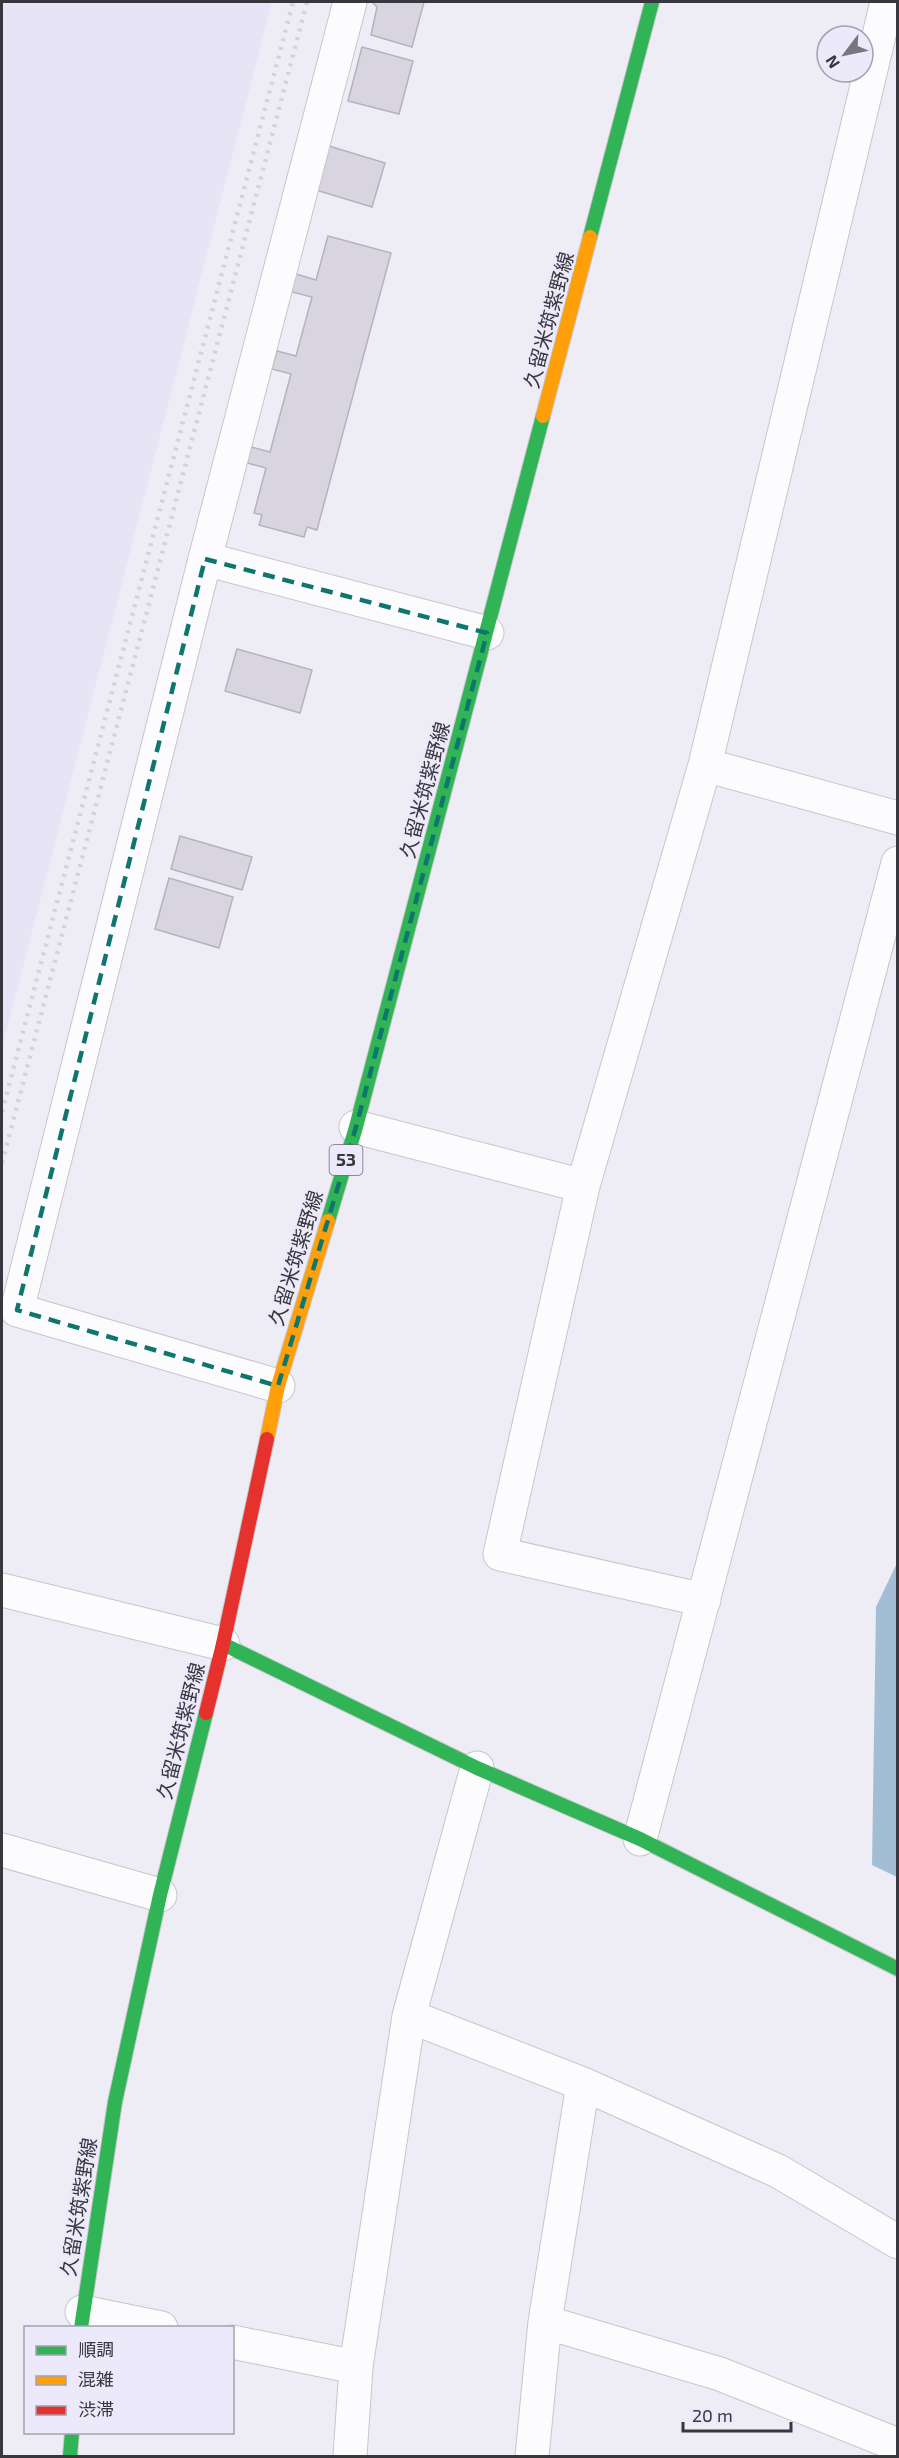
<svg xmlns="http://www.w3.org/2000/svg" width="899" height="2458" font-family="'Exo 2','Noto Sans JP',sans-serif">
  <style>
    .built { fill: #e6e4f5 }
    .water { fill: #a3bdd4 }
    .building { fill: #d8d5e1; stroke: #b4b3ba; stroke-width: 1.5 }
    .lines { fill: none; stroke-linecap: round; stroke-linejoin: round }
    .street-casing { stroke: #c7c6cd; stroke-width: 35 }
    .fast-casing { stroke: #c7c6cd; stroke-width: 16 }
    .slow-casing { stroke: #c7c6cd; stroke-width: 16 }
    .jam-casing { stroke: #c7c6cd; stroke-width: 16 }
    .street { stroke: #fcfcfe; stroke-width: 33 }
    .fast { stroke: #30b455; stroke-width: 14 }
    .slow { stroke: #ff9f0a; stroke-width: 14 }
    .jam { stroke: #e5322d; stroke-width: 14 }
    .rail { stroke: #d4d4d6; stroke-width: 4.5; stroke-dasharray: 3 6; stroke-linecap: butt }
    .marked { fill: none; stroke: #0f766e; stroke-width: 4.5; stroke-dasharray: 12 8; stroke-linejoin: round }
    .labels { text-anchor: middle; stroke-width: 4.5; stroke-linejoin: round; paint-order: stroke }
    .shield { fill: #ebe9fa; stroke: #6e6c76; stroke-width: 1.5 }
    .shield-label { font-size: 18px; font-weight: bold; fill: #38373e }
    .street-label { font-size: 20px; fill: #38373e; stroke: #ebe9fa }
  </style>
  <rect width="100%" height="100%" fill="#eeedf6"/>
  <path class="built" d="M2 2H272L2 1048Z"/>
  <path class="water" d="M897 1563V1877L872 1865 876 1607Z"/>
  <path class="building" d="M372 2H424L412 47 371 35 377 7Z
    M362 47 413 61 399 114 348 101Z
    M329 146 385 163 372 207 316 190Z
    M328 236 391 253 317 530 307 527 304 537 259 525 262 515 254 513 266 468 247 463 251 447 270 452 291 374 272 369 277 351 296 356 312 297 288 291 293 273 316 280Z
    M237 649 312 670 300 713 225 691Z
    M180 836 252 857 242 890 171 869Z
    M169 878 233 897 219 948 155 929Z"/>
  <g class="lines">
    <g class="street-casing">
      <path id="street" d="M205 559 487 633
        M705 765 898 818
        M356 1127 583 1186
        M278 1386 17 1310 205 559 350 2
        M2 1590 223 1644
        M704 1600 500 1554 583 1186 705 765 887 2
        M640 1839 898 863
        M2 1850 160 1895
        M409 2016 583 2084 778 2171 898 2242
        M82 2312 161 2328
        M545 2322 720 2374 898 2445
        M232 2342 356 2367
        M350 2456 356 2367 409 2016 477 1768
        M532 2456 545 2322 583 2084"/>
    </g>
    <g class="fast-casing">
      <path id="fast" d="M590 237 652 2
        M328 1221 356 1127 543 416
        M223 1644 477 1768 640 1839 898 1969
        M81 2328 115 2102 160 1895 206 1713
        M70 2456 72 2432"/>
    </g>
    <g class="slow-casing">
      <path id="slow" d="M543 416 590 237
        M267 1439 278 1386 328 1221"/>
    </g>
    <g class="jam-casing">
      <path id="jam" d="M206 1713 223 1644 267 1439"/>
    </g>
    <use href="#street" class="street"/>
    <use href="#fast" class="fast"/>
    <use href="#slow" class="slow"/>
    <use href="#jam" class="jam"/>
    <path class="rail" d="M2 1112 293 2
      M2 1163 307 2"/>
  </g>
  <path class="marked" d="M205 559 487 633 356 1127 278 1386 17 1310Z"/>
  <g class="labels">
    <rect class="shield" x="329.5" y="1145" width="33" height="30" rx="4.5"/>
    <g class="shield-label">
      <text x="346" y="1166">53</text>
    </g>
    <g class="street-label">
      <text transform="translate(549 320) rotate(-75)" y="7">久留米筑紫野線</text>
      <text transform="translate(425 790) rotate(-75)" y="7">久留米筑紫野線</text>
      <text transform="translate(296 1258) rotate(-73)" y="7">久留米筑紫野線</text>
      <text transform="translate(181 1731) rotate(-76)" y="7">久留米筑紫野線</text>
      <text transform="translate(79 2207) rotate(-81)" y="7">久留米筑紫野線</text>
    </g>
  </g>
  <rect width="899" height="2458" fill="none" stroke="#38373e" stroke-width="6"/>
  <rect x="24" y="2326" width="210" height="108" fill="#ebe9fa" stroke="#a3a2af" stroke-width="1.5"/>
  <rect x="36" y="2346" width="30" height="9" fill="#30b455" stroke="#a3a2af" stroke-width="1.5"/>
  <text x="78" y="2356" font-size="18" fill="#38373e">順調</text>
  <rect x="36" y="2376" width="30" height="9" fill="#ff9f0a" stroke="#a3a2af" stroke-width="1.5"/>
  <text x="78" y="2386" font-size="18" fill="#38373e">混雑</text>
  <rect x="36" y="2406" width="30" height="9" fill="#e5322d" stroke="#a3a2af" stroke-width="1.5"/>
  <text x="78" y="2416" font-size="18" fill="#38373e">渋滞</text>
  <g transform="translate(845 54) rotate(238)"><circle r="28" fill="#ebe9fa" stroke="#a3a2af" stroke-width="1.5"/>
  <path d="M0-4.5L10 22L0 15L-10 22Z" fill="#78777e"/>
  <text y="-9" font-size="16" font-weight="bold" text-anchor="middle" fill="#38373e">N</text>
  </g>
  <path d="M683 2422v9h108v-9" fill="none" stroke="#38373e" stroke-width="3"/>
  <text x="692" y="2422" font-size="18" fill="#38373e" stroke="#ebe9fa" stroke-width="4.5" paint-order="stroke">20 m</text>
</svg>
